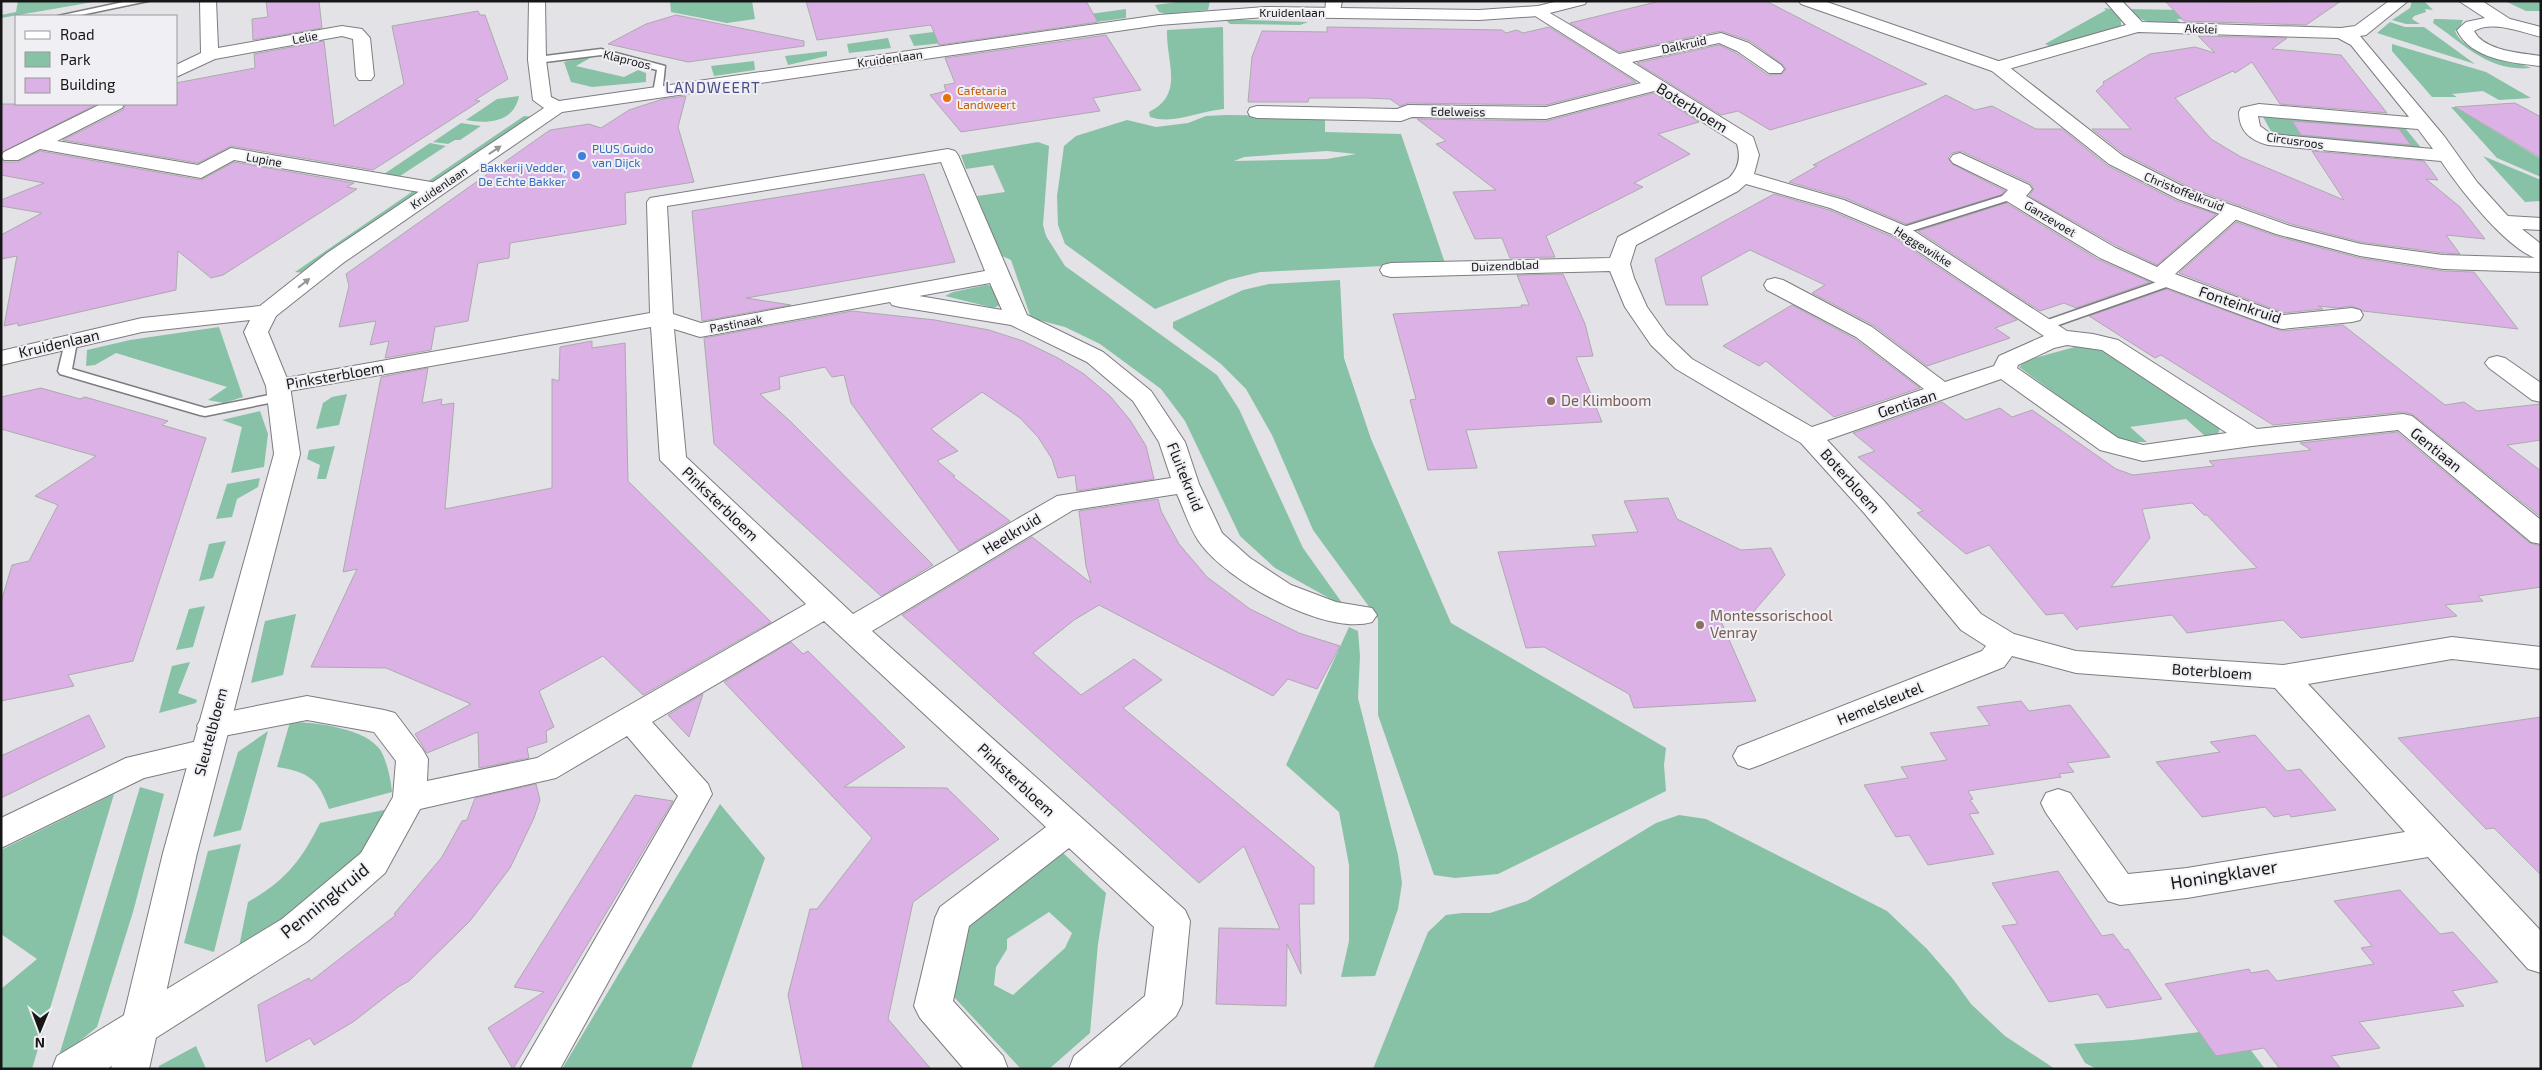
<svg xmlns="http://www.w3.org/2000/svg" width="2542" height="1070" font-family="'Exo 2',sans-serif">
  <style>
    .green { fill: #87c2a6; fill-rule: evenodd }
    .building { fill: #dcb1e6; stroke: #adaaae; fill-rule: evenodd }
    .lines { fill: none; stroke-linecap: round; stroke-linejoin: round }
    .lane-casing { stroke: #7d7c80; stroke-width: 3 }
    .street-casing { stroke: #7d7c80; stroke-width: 2 }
    .secondary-casing { stroke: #7d7c80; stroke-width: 2 }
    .lane { fill: #fff; fill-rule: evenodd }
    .street { fill: #fff; fill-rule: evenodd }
    .secondary { fill: #fff; fill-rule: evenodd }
    .oneway { fill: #969697 }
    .food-dot { fill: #e8710a; stroke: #f0eff4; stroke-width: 2 }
    .shop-dot { fill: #3f7fe0; stroke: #f0eff4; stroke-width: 2 }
    .education-dot { fill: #8d6e63; stroke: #f0eff4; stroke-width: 2 }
    .labels { text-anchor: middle; stroke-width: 4; stroke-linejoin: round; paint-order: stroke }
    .far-street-label { font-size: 12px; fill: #161617; stroke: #f0eff4 }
    .far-food-label { font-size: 12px; fill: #c56008; stroke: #f0eff4; text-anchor: start }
    .far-shop-label { font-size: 12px; fill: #366cbe; stroke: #f0eff4; text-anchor: start }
    .far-quarter-label { font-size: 15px; letter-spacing: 1px; fill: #474b88; stroke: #f0eff4 }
    .street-label { font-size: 15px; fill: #161617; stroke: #f0eff4 }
    .education-label { font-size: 15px; fill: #785e54; stroke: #f0eff4; text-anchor: start }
    .near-street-label { font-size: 18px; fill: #161617; stroke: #f0eff4 }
  </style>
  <rect width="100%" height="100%" fill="#e3e2e6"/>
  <path class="green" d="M18 1H99L1 18V15L16 12Z
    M670 1H752L755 19 727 23 671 12Z
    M1185 1H1210L1208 10 1166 14 1159 12 1155 5Z
    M2412 1H2424L2433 10 2425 9 2426 12 2414 16 2412 19 2420 24H2406L2392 20 2410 8Z
    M2505 1H2541V11H2526Z
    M2104 8 2111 9 2121 21V25L2116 29 2052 47 2045 44 2106 10Z
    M1126 9V18L1096 22 1090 14Z
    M2129 9 2182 10 2195 20 2177 19 2183 26C2161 25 2144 26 2129 9Z
    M1237 18 1245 20 1308 22 1300 25 1230 24 1225 19Z
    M2440 19 2463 20 2461 25 2455 31C2464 55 2510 58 2531 68 2489 72 2465 45 2433 23L2434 19Z
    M2390 22 2405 27H2424L2475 64 2377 33Z
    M1223 27 1224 109C1199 111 1174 125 1150 117L1149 112C1185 94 1166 63 1167 30Z
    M950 30 953 42 914 46 909 35Z
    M888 38 891 48 849 53 847 44Z
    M2392 44 2486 72 2531 98 2499 100 2483 91 2452 94 2457 97H2432L2392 51Z
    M827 51V56L788 65 785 56Z
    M582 58H590L576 66 624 77 638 70 646 73V82L592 87 571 82 564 62Z
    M754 61 755 70 714 76 711 66Z
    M519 96C514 123 487 124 466 120L497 99Z
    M2451 107H2455L2541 159V177L2497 158Z
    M1225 115 1321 116 1325 119V132L1401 134 1445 263 1260 272 1228 280 1155 309 1065 244 1058 225 1057 196 1064 146 1076 136 1127 120 1156 127 1188 123 1206 116ZM1327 151 1356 154 1327 159 1234 161 1244 157Z
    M2262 115 2405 128 2423 150 2280 137 2272 133Z
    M524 116 533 117 433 186 424 184Z
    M461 123 481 126 460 140H455L448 144 433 142Z
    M1038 142 1049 146 1043 225 1046 236 1065 266 1217 375 1239 409 1303 548 1345 607 1275 568 1240 536 1185 421 1161 389 1100 344 1065 327 1031 318 1011 260 1000 255 977 196 1005 192 993 165 966 169 961 155Z
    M430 143 446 146 400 176 384 174Z
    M2483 156 2541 180V201L2525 202Z
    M419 187 429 189 305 273 295 272Z
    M1340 280 1344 358 1371 439 1451 623 1666 748 1664 765 1666 791 1498 874 1455 878 1434 875 1378 715V619L1313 530 1272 435 1246 389 1221 364 1173 328V322L1243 290 1269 284Z
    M986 285 995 286 1002 304 994 308 945 296 953 292Z
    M219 327 243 397 224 403 208 400 227 387 116 353 95 365 86 366 87 350 130 340Z
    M2082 345 2107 350 2220 428 2218 434 2205 436 2186 419 2130 427 2147 442H2129L2115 437 2019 367 2027 360Z
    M347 394 339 425 316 429 323 403 332 397Z
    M260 411 268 434 264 467 231 473 242 427 222 420Z
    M335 446 326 479H317L320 465 307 459 309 450Z
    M260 478 258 487 237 499 232 517 216 519 227 484Z
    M226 541 213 578 199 581 209 544Z
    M205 606 193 647 176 650 189 609Z
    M296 614 283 675 251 683 265 621Z
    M1349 627 1358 631 1360 656 1358 698 1398 855 1402 883 1398 909 1375 976 1341 977 1349 941V865L1339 812 1286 765Z
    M190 662 178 693 197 700 196 703 159 713 172 666Z
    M290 722C314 722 367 728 381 751 387 762 391 780 392 792L329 809C318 779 309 772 277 767Z
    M268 731 241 830 213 837 238 752Z
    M140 787 164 794 133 912 97 1027 58 1059Z
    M114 794 32 1069H1V989L37 959 1 934V850Z
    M720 804 765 858 691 1069H562Z
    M384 810V822L357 859 303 908 239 947 248 902C285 881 301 861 320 823Z
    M1679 815 1706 819 1887 911 1927 949 1953 979 1971 1004 2005 1036 2055 1069H1373L1428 932 1446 915 1462 913H1490L1527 901 1656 823Z
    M241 844 214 952 184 943 208 851Z
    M1063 853 1106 893 1098 944 1090 1033 1049 1069H1021L954 997 969 924ZM1049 912 1072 933 1065 948 1013 995 994 985 996 967 1007 949V939Z
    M2225 1029 2241 1037 2265 1069H2097L2085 1063 2074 1044 2133 1040Z
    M196 1046 206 1069H159V1066Z"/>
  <path class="building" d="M266 1H319L322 28 253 40 252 19 268 17Z
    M806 1H1086L1098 22 939 45 931 25 817 40Z
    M1660 1H1766L1927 84 1770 130 1738 111 1721 115 1637 63 1719 45 1736 53 1768 75 1782 74 1786 69 1782 64 1750 41 1721 31 1619 52 1570 23Z
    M2165 1 2250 2 2341 1 2306 25 2184 21Z
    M478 11 480 15H485L508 79 475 100 480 101 373 170 231 146 198 163 63 140 123 110 126 104H176V83L255 68 254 54 324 41 334 126 404 84 392 26Z
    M676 15 804 41V46L688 62 608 44 646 24Z
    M1327 27 1502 30 1506 33 1517 30 1523 33 1549 27 1636 82 1546 105 1408 103 1400 106 1390 99 1367 98H1309L1308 102H1248L1252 57 1262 31 1327 32Z
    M1106 35 1141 90 1093 98 1100 111 961 132 930 95 946 91 944 85 955 83 945 58Z
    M2198 36 2287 38 2272 49 2341 55 2387 113 2280 104 2252 62 2235 73 2233 71 2175 98 2211 139 2241 157 2344 200 2312 151 2424 161 2438 180 2426 179 2460 207 2485 239 2446 235 2460 254 2443 253 2361 242 2291 224 2193 189 2124 154 2092 129H2131L2096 91 2104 84 2103 82 2150 54 2195 47 2215 53Z
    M1654 93 1699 122 1658 134 1690 154 1634 183 1643 187 1546 236 1555 257 1510 258 1502 238 1475 239 1453 192 1496 190 1436 144 1446 141 1417 119 1546 121Z
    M1946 95 1975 110 1992 106 2036 129H2062L2108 166 2177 201 2216 214 2157 265 2117 246 2029 196 2034 189 2030 183 1961 151 1952 153 1948 158 1952 164 2005 191 2001 195 1906 224 1845 198 1789 182 1817 166 1813 165Z
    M686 96 678 127 694 182 625 193 626 224 510 243 509 258 478 263 468 321 435 327 431 350 385 358 389 341 370 345 376 321 339 327 349 286 346 274 550 130 589 124 601 128 629 110 663 99Z
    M2515 103 2541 117V158L2455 107Z
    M1 104H97L1 153Z
    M2292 121 2399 129 2411 145 2301 135Z
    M40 151 201 180 234 162 354 183 347 187 357 189 223 275 211 278 178 251 176 290 18 326V323L4 326 17 256 1 259V235L42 213 1 206V200L44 183 1 175V159L4 162H18Z
    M924 174 955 262 746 298 791 305 702 321 692 211Z
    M1774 194 1829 210 1893 237 2017 320 1995 328 2010 338 1927 366 1873 325 1812 293 1825 285 1750 250 1701 277 1708 305H1666L1655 259Z
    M2006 203 2099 260 2150 282 2076 308 2064 303 2040 311 1918 231Z
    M2236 222 2276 236 2360 258 2443 271 2474 272 2518 329 2363 311 2352 306 2337 308 2318 306 2323 309 2284 313 2179 273Z
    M1563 274 1585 324 1593 356 1576 357 1602 422 1466 430 1477 468 1428 470 1410 400 1416 399 1393 314 1522 307 1521 305H1529L1517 275Z
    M2166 289 2282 331 2343 325 2445 405 2464 402 2477 411 2541 404V440L2507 445 2541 471V517L2412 414 2403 412 2273 425 2161 355 2155 358 2089 316Z
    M1792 305 1855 339 1920 388 1834 417 1766 361 1759 366 1723 346Z
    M852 311 935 320 989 330 1023 341 1058 358 1084 374 1110 396 1130 420 1146 446 1154 479 1077 491 1075 475 1058 478 1052 459 1038 437 1020 418 982 392 931 429 958 451 937 461 955 476 953 477 1010 521 959 551 851 403 844 375 832 377 825 367 779 377 780 389 760 394 790 421 933 565 881 596 714 444 704 338Z
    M592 341V348L625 343 628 481 771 622 643 695 603 656 539 691 554 727 546 731 547 742 527 748 529 758 479 768 478 732 427 753 415 734 471 704 386 668 311 667 357 569 343 572 381 377 428 368 422 403 442 399 441 405 454 403 445 509 552 488V379L559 381 560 347Z
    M41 388 80 399 85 397 168 421 162 425 206 438 133 661 68 675 74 686 1 701V602L12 565 29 561 58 505 35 496 96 456 1 429V397Z
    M1942 402 1966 420 2000 408 2012 417 2032 410 2116 469 2133 475 2214 466 2209 461 2311 450 2300 443 2397 432 2530 543 2541 546V587L2478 596 2483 601 2445 605 2457 616 2301 638 2283 620 2187 633 2172 615 2079 627 2077 630 2063 613 2046 615 1989 545 1966 554 1917 513 1923 511 1858 457 1875 451 1853 433ZM2192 503 2204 515H2207L2257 568 2111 587 2150 538 2142 509Z
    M1668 498 1677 519 1741 550 1771 548 1785 575 1749 617 1720 619 1756 701 1634 708 1629 694 1544 647 1526 648 1498 552 1596 546 1592 535 1638 532 1624 501Z
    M1158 499 1161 511 1179 544 1207 577 1250 609 1299 633 1340 646 1317 689 1288 679 1273 696 1099 605 1074 620 1033 653 1081 695 1134 659 1162 680 1123 708 1314 867V904H1299L1301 974 1287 944 1286 1006 1216 1004 1219 928 1280 929 1244 846 1199 883 902 615 1032 537 1091 583 1086 566 1079 511Z
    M791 642 803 654 808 651 905 747 844 787 947 788 999 839 913 902 888 1019 931 1069H803L788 995 810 909H817L872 838 724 682Z
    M703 694 689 737 668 715Z
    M2021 701 2029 711 2070 705 2110 757 2067 763 2074 772 2059 774 2061 777 1968 791 1973 799 1970 800 1979 813 1969 814 1994 854 1928 865 1909 835 1896 837 1864 785 1908 778 1901 767 1947 760 1930 733 1990 725 1977 707Z
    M89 715 105 747 1 798V756Z
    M2541 717V875L2494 828 2486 829 2398 738Z
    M2255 735 2287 771 2300 769 2336 810 2291 817 2289 814 2274 817 2265 807 2202 817 2156 762 2220 752 2210 742Z
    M536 784 540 800 534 818 510 868 470 921 409 981 398 987 353 1022 314 1045 310 1038 266 1062 258 1005 309 978 311 981 396 915 394 914 442 857 462 821 467 820 475 798Z
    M635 795 673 801 513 1069 488 1028 544 992 514 987Z
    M2058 871 2102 936 2113 934 2125 950 2128 949 2162 999 2107 1008 2098 994 2049 1002 2002 926 2018 924 1992 883Z
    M2400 890 2440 934 2453 932 2498 982 2452 991 2464 1006 2359 1022 2380 1048 2331 1056 2341 1069H2280L2264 1048 2216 1056 2165 984 2249 969 2251 973 2268 970 2277 981 2374 964 2361 948 2372 946 2334 901Z"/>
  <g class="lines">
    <g class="lane-casing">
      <path id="lane" d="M128 1H148L76 16H58Z
        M601 49 665 66 662 95 653 93 657 70 601 55 537 63 532 60 537 57Z
        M2012 193 2016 194V198L1905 233H1897L1895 231 1897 229Z
        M2171 277 2175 278V284L2047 329 2043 330 2037 326 2039 323Z
        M71 338 77 342 72 369 205 408 279 393 286 397 279 401 205 416 200 415 60 374 58 371 65 342Z"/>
    </g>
    <g class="street-casing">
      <path id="street" d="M200 1H216L218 48 342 26 362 29 370 38 374 76 371 80H359L356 76 353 39 342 36 215 59 176 77V65L201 53Z
        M1326 1H1342L1339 16H1327L1325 13Z
        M2105 1H2122L2142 22 2341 28 2355 26 2389 1H2408L2366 35 2360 36 2444 136 2477 182 2505 213 2508 216 2541 218V230L2522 229 2541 244V260C2508 252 2460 189 2441 161L2268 145C2250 140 2239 131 2239 112L2241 108 2259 104 2409 117 2351 45 2338 38 2138 32 1998 72 1992 71 1989 67 1992 63 2126 25ZM2258 116 2418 129 2433 149 2271 134 2260 126Z
        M1538 6 1619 54 1721 33 1749 43 1781 65 1784 69 1781 73H1769L1737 51 1719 43 1632 62 1753 137 1759 155 1754 174 1844 200 1908 227 2067 331 2093 334 2118 340 2257 429 2403 414 2412 416 2541 520V544L2531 542 2398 430 2252 446 2143 461 2100 450 2001 379 1827 440 1885 502 1981 614 2014 634 2076 651 2283 665 2452 637 2541 647V669L2452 659 2308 684 2541 931V973L2528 969 2428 857 2187 898 2120 905 2108 901 2046 813 2041 803 2046 793 2058 789 2070 793 2128 874 2187 868 2405 832 2275 688 2076 673 2012 656 2004 667 1760 765 1749 769 1738 765 1733 756 1738 747 1982 651 1986 646 1961 630 1865 514 1801 443 1676 369 1651 345 1625 307 1610 271 1391 277 1383 275 1380 270 1383 265 1391 263 1610 258 1618 237 1729 178C1739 168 1741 157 1737 144L1654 91 1546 119 1412 117 1401 121 1257 118 1250 116 1248 112 1250 108 1257 106 1397 109 1408 105 1546 107 1641 83 1532 14 1530 11 1532 8ZM1746 184 1830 208 1894 235 2044 336 1999 356 1994 366 1945 382 1872 327 1783 280 1775 278 1767 280 1764 285 1767 290 1856 337 1924 389 1812 427 1692 359 1667 335 1647 307 1634 278 1630 264 1636 245 1738 191ZM2067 345 2102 350 2227 433 2143 445 2118 438 2017 368 2018 365 2054 348Z
        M101 104H124L122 108 57 141 198 165 231 148 437 183 444 185 447 189 444 193 437 195 234 160 201 178 40 149 18 160H4L1 156 4 152Z
        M948 149 955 151 958 155 1027 315 1103 352 1151 391 1185 442 1199 484 1222 533 1250 558 1291 585 1336 602 1372 608 1377 615 1372 622C1326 636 1227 581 1200 543 1190 529 1184 510 1177 494L1073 510 872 631 1185 910 1190 921 1182 1004 1176 1016 1117 1069H1069L1074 1056 1145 996 1154 927 1069 848 969 926 953 1001 1003 1056 1008 1069H964L920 1018 914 1006 935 918 940 907 1046 827 824 621 652 722 708 784 712 794 560 1069H520L678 796 627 736 556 778 420 809 385 873 308 941 107 1069H52L57 1056 282 919 361 853 393 797 396 761 374 732 307 720 213 738 202 735 197 726 202 717 307 696 384 710 395 713 423 750 428 759 427 781 537 758 806 604 660 460 651 327 278 393 269 391 266 386 269 381 650 313 647 202 650 198ZM941 162 985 271 701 323 673 314 667 206ZM990 283 1002 310 919 296ZM890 302 892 305 900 307 1011 325 1087 362 1133 401 1159 442 1171 478 1057 496 853 614 686 457 674 329 700 337Z
        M1960 153 2029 185 2032 189 2026 196 2116 248 2157 267 2226 208 2233 206 2240 208 2243 212 2240 216 2175 274 2284 315 2352 308 2360 310 2363 315 2360 320 2352 322 2282 329 2274 327 2163 286 2100 258 2005 200 2002 196 2008 190 1953 163 1950 159 1953 155Z
        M2497 356 2505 358 2541 383V402L2532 400 2489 368 2485 363 2489 358Z
        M206 739 217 743 222 752 217 761 144 778 1 848V818L126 758Z"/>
    </g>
    <g class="secondary-casing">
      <path id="secondary" d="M529 1H545L546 60 551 97 559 101 1159 15 1265 7 1479 10 1538 6 1558 1H1587L1585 4 1538 16 1479 20 1265 17 1159 25 562 112 343 263 276 316 268 332 290 386 300 454 197 853 149 1069H111L163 853 274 454 266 386 244 332 250 320 142 332 1 365V351L142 318 260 306 327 253 544 108 533 100 528 60Z
        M1799 1H1824L2004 63 2123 156 2192 191 2290 226 2361 244 2443 255 2541 258V272L2443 269 2360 256 2276 234 2178 199 2109 164 1992 71 1801 4Z
        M2459 1H2482L2510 19 2541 27V37C2522 32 2492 20 2474 31 2484 51 2521 53 2541 56V66C2512 63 2470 59 2457 30L2466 22 2485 18Z"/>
    </g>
    <use href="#lane" class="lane"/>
    <use href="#street" class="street"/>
    <use href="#secondary" class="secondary"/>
  </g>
  <defs><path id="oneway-solid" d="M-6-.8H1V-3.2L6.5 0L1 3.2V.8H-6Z" transform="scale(1.25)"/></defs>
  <g class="oneway">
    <use href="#oneway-solid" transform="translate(495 150) rotate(-34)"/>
    <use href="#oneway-solid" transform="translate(304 283) rotate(-38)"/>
  </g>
  <circle class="food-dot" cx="947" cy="98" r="5"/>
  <g class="shop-dot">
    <circle cx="582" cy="156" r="5"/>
    <circle cx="576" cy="175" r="5"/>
  </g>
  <g class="education-dot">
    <circle cx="1551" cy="401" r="5"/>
    <circle cx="1700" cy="625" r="5"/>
  </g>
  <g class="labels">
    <g class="far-street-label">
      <text x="1292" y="17">Kruidenlaan</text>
      <text transform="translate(2201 29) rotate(2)" y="4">Akelei</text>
      <text transform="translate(305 38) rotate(-10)" y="4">Lelie</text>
      <text transform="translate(1684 45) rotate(-12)" y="4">Dalkruid</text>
      <text transform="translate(890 59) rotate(-8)" y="4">Kruidenlaan</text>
      <text transform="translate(627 60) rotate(14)" y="4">Klaproos</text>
      <text transform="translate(1458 112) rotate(1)" y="4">Edelweiss</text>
      <text transform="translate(2295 141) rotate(8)" y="4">Circusroos</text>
      <text transform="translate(264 160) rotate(10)" y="4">Lupine</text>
      <text transform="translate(439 188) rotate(-34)" y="4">Kruidenlaan</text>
      <text transform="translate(2184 192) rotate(22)" y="4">Christoffelkruid</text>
      <text transform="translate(2050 219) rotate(31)" y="4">Ganzevoet</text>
      <text transform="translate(1923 247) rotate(32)" y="4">Heggewikke</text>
      <text transform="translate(1505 266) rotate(-2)" y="4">Duizendblad</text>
      <text transform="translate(736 324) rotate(-11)" y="4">Pastinaak</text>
    </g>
    <g class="far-food-label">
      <text x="957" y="95">Cafetaria<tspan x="957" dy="14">Landweert</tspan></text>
    </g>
    <g class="far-shop-label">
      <text x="592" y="153">PLUS Guido<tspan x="592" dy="14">van Dijck</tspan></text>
      <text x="566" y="172" text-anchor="end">Bakkerij Vedder,<tspan x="566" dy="14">De Echte Bakker</tspan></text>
    </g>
    <g class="far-quarter-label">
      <text x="713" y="93">LANDWEERT</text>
    </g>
    <g class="street-label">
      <text transform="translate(1692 108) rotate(32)" y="5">Boterbloem</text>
      <text transform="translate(2240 305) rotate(19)" y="5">Fonteinkruid</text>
      <text transform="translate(59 344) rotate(-13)" y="5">Kruidenlaan</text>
      <text transform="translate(335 376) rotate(-10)" y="5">Pinksterbloem</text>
      <text transform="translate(1907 404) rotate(-18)" y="5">Gentiaan</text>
      <text transform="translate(2436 450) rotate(39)" y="5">Gentiaan</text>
      <text transform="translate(1185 477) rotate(68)" y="5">Fluitekruid</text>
      <text transform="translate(1850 481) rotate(48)" y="5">Boterbloem</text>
      <text transform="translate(720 504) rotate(44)" y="5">Pinksterbloem</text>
      <text transform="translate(1012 534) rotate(-31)" y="5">Heelkruid</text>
      <text transform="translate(2212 672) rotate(4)" y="5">Boterbloem</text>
      <text transform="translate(1880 704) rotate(-22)" y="5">Hemelsleutel</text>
      <text transform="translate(211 732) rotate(-75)" y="5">Sleutelbloem</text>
      <text transform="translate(1016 780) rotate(43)" y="5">Pinksterbloem</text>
    </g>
    <g class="education-label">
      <text x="1561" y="406">De Klimboom</text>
      <text x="1710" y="621">Montessorischool<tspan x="1710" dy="17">Venray</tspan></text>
    </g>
    <g class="near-street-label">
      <text transform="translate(2224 875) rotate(-9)" y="6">Honingklaver</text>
      <text transform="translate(325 901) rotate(-39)" y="6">Penningkruid</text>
    </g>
  </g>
  <rect width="2542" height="1070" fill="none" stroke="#161617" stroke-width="5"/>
  <rect x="15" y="15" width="162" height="90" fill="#f0eff4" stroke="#99989c"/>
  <rect x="25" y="31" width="25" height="8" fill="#ffffff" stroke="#99989c"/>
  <text x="60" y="40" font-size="15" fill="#161617">Road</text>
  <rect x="25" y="52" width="25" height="15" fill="#87c2a6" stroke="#99989c"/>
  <text x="60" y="65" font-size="15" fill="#161617">Park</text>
  <rect x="25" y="78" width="25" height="15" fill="#dcb1e6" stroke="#99989c"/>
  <text x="60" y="90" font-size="15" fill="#161617">Building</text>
  <g transform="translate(40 1030) rotate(181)" stroke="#f0eff4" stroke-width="4" paint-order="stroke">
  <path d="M0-4L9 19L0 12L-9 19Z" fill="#161617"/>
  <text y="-8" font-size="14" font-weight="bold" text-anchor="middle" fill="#161617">N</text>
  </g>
</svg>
